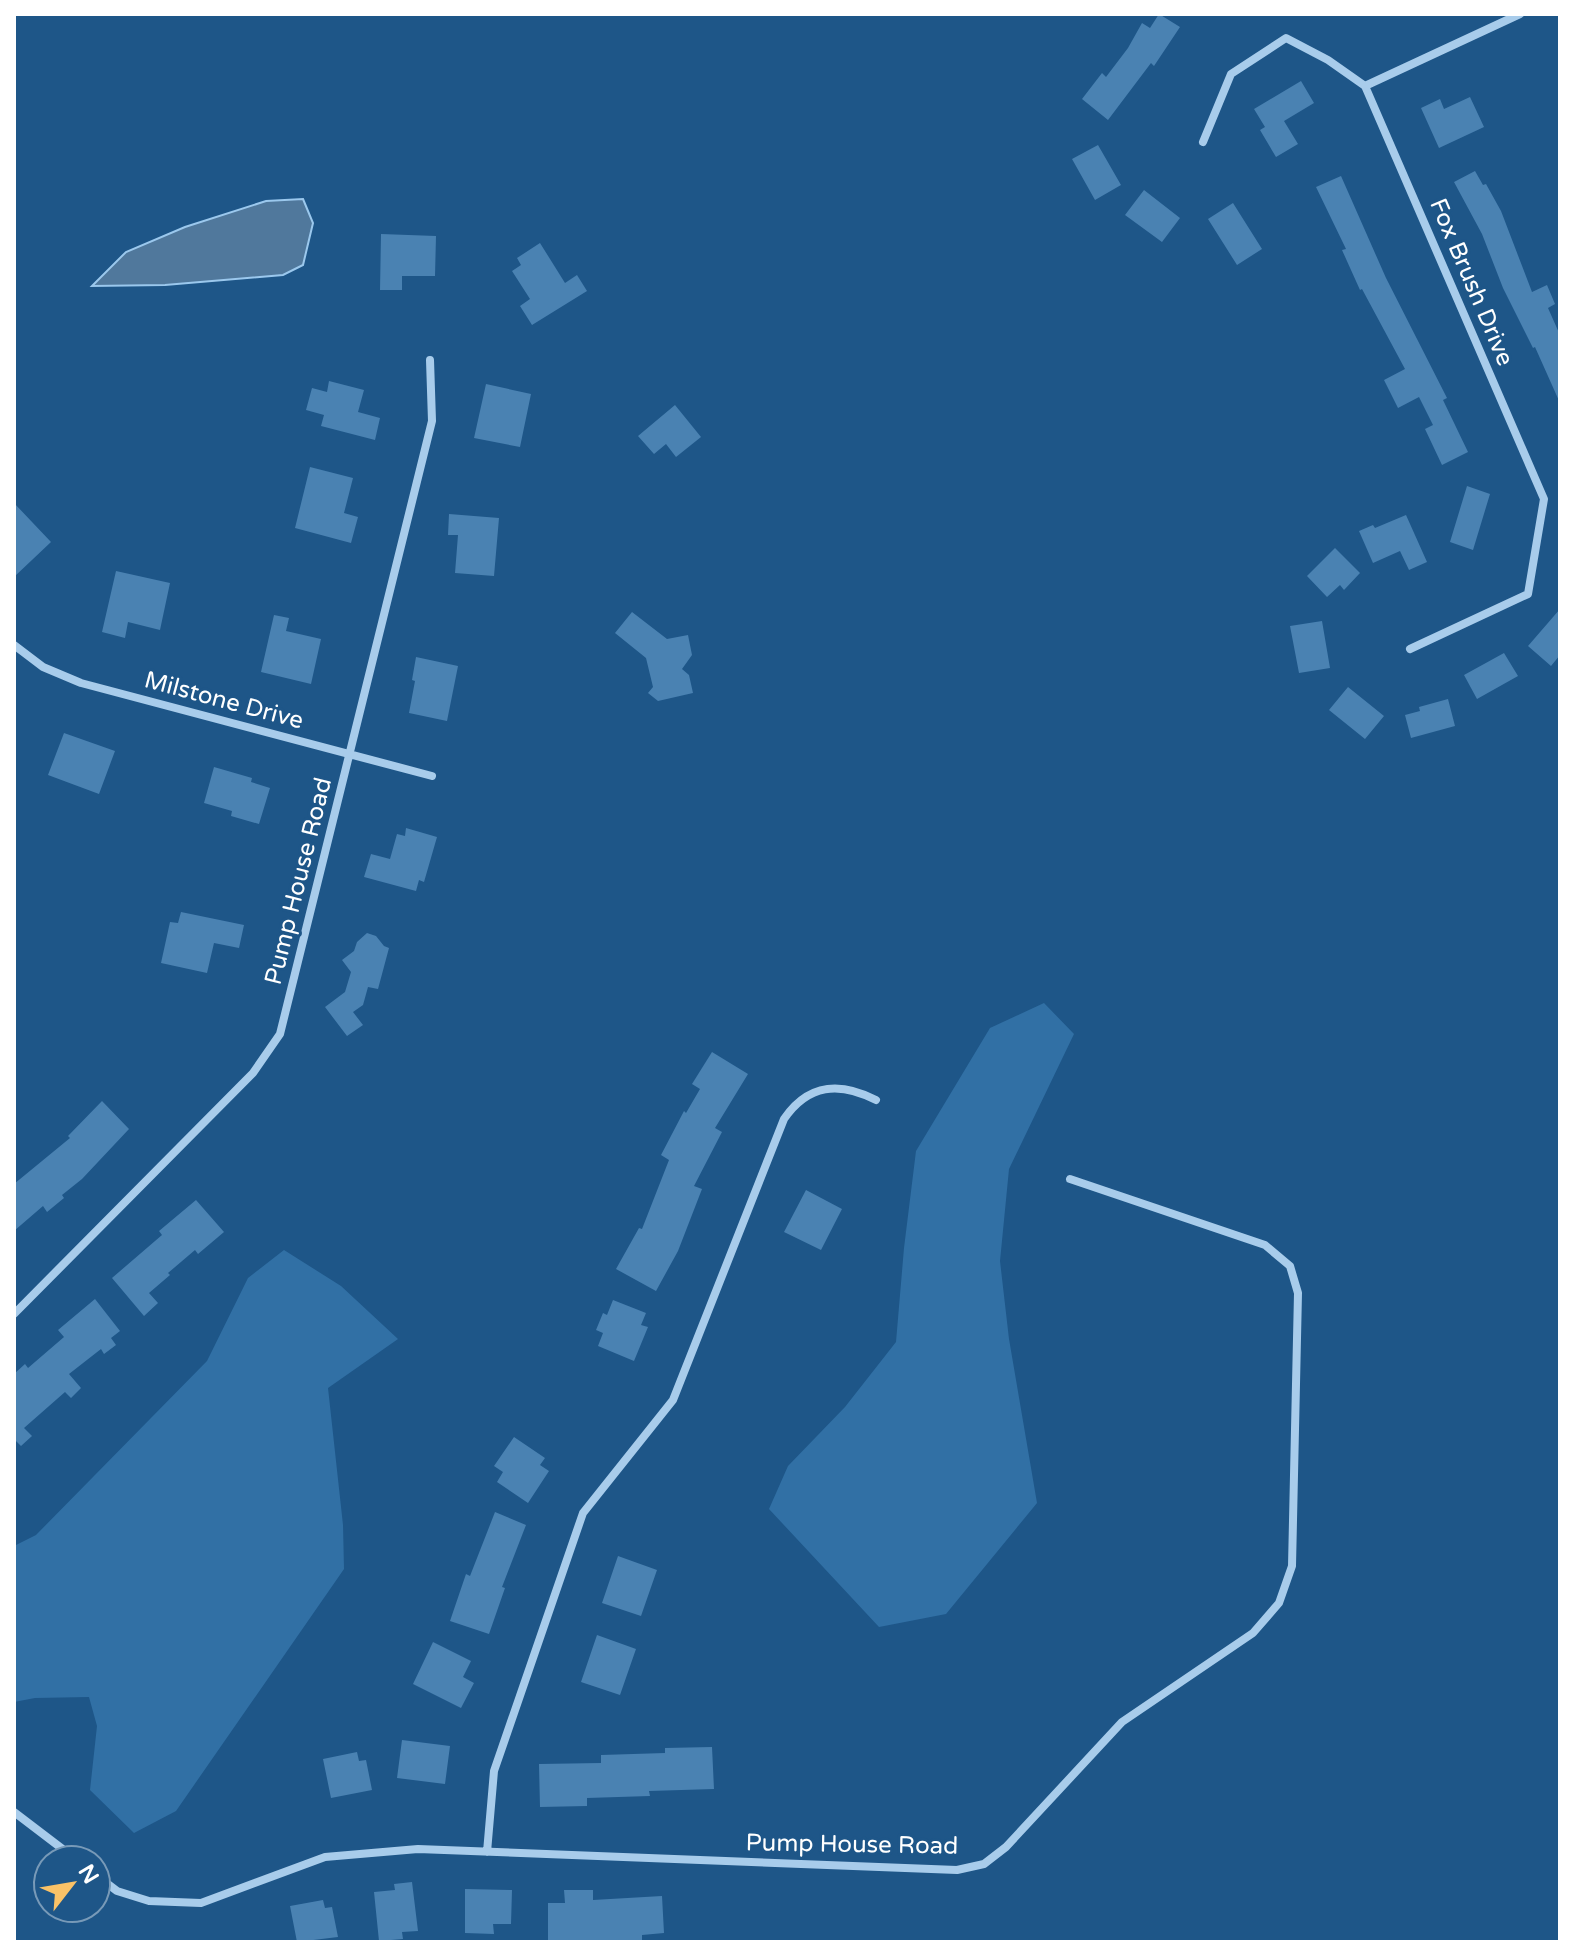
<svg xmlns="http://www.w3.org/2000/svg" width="1574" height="1956" font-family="'Varela Round',sans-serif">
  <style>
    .green { fill: #3170a5 }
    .water { fill: #50789c; stroke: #9bc8ed; stroke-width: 2 }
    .building { fill: #4a82b2 }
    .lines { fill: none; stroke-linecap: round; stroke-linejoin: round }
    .minor { stroke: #a8cceb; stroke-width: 8 }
    .labels { text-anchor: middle; stroke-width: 6; stroke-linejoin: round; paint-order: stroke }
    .street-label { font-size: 24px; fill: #fff; stroke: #1e5688 }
  </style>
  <rect width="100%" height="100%" fill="#1e5688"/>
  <path class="green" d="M1044 1003 1074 1034 1009 1169 1000 1261 1009 1339 1037 1503 946 1614 879 1627 769 1509 788 1466 845 1407 896 1342 904 1248 916 1151 990 1028Z
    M284 1250 341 1286 398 1339 328 1388 343 1525 344 1569 176 1811 134 1833 90 1790 97 1726 89 1697 35 1698 14 1702V1546L36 1535 207 1361 248 1278Z"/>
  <path class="water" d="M303 199 313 223 303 265 283 275 165 285 92 286 126 252 185 227 266 201Z"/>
  <path class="building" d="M1159 14 1180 27 1154 66 1151 63 1108 120 1082 99 1102 73 1106 77 1128 48 1142 23 1150 28Z
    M1301 81 1314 103 1284 121 1298 144 1276 157 1260 130 1265 127 1254 109Z
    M1470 97 1484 127 1439 148 1421 108 1440 99 1444 109Z
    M1098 145 1121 185 1095 200 1072 159Z
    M1475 171 1483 185 1486 184 1501 211 1532 292 1547 285 1555 304 1548 308 1560 335V403L1535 347 1533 348 1503 288 1482 234 1454 182Z
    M1341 176 1386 278 1447 398 1443 400 1468 452 1442 465 1425 429 1433 425 1419 397 1398 408 1384 380 1405 369 1362 289 1360 290 1342 250 1346 249 1316 187Z
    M1144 190 1180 218 1162 242 1125 215Z
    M1233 203 1262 249 1237 265 1208 219Z
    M381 234 436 236 435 276H402V290H380Z
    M540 243 565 283 577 275 587 291 532 325 520 306 530 299 512 271 521 265 517 258Z
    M329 381 364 390 358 412 380 418 375 440 321 426 324 415 306 410 312 388 327 392Z
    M486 384 531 394 520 447 474 438Z
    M675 405 701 437 676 457 666 444 654 454 638 436Z
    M310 467 353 478 344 513 358 517 351 543 295 528Z
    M1467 486 1490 494 1473 550 1450 542Z
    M14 503 51 542 14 577Z
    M449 514 499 518 494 576 455 573 458 535H448Z
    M1406 515 1427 562 1409 570 1400 551 1373 563 1359 531 1373 525 1375 528Z
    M1335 548 1360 573 1344 590 1340 585 1327 597 1307 576Z
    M116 571 170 583 160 630 128 622 125 638 102 632Z
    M1560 609V655L1551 666 1528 646Z
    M632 612 667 639 688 635 692 655 682 669 689 675 693 693 658 701 648 693 653 687 646 658 615 633Z
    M274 615 289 618 286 631 321 639 311 684 261 672Z
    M1322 621 1330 668 1299 673 1290 626Z
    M1504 653 1518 676 1477 699 1464 675Z
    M416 657 458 666 447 721 409 713 415 681 412 680Z
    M1348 687 1384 716 1365 739 1329 710Z
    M1448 699 1455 726 1411 738 1405 715 1420 711 1419 707Z
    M64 733 115 751 99 794 48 775Z
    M214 767 252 778 251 782 270 788 259 824 231 816 232 811 204 803Z
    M406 828 437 837 424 882 419 880 416 891 364 877 371 854 390 859 397 834 405 836Z
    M181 912 244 925 239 948 214 943 207 973 161 963 170 922 178 923Z
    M367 933 376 936 384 946 389 948 378 989 368 987 363 1005 353 1012 363 1025 347 1036 325 1007 345 992 351 972 342 960 354 951 357 942Z
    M712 1052 748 1074 715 1128 722 1132 694 1186 702 1189 678 1251 656 1291 616 1269 639 1228 642 1229 669 1160 661 1155 684 1111 686 1113 700 1089 692 1084Z
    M102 1101 129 1129 82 1179 62 1195 64 1198 47 1212 43 1206 14 1231V1184L70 1138 68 1136Z
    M806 1190 842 1209 821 1250 784 1232Z
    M196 1200 224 1232 198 1254 195 1250 168 1273 170 1275 149 1293 158 1303 144 1316 112 1278 162 1235 159 1231Z
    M95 1299 120 1331 111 1338 116 1345 104 1354 101 1349 69 1374 81 1388 71 1398 65 1392 24 1428 32 1436 21 1446 14 1439V1374L25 1364 28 1368 64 1337 58 1330Z
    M613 1300 646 1313 641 1325 648 1327 634 1361 598 1346 603 1333 596 1330 603 1313 607 1315Z
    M514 1437 545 1458 540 1465 549 1471 528 1503 497 1482 503 1472 494 1466Z
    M495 1512 526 1525 502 1587 505 1588 489 1634 450 1621 466 1574 470 1576Z
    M618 1556 657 1570 641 1616 602 1603Z
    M597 1635 636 1649 620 1695 581 1682Z
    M433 1642 471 1661 463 1677 474 1683 461 1708 413 1684Z
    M402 1740 450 1746 445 1784 397 1778Z
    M712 1747 714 1789 649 1791 650 1796 587 1798V1806L540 1807 539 1764 601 1763V1755L665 1753V1748Z
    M357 1752 359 1761 366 1760 372 1790 331 1798 323 1759Z
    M412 1882 418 1931 402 1932 403 1939 379 1941 374 1892 395 1890 394 1884Z
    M465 1889 512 1890 511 1924H493L494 1934 465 1933Z
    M564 1890H593V1900L662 1896 664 1933 642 1935V1941L548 1940V1903H565Z
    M323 1900 325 1908 332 1907 338 1937 297 1942 290 1906Z"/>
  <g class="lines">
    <path class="minor" d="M1365 86 1520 14
      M1203 142 1231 74 1286 38 1328 60 1365 86 1544 499 1528 594 1410 649
      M14 645 43 667 81 683 432 776
      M14 1314 253 1073 280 1034 432 421 430 360
      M14 1812 77 1860
      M487 1852 494 1771 583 1513 673 1400 784 1119C808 1084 839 1081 876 1100
      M96 1875 117 1891 149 1901 201 1903 325 1857 418 1849 957 1870 984 1864 1006 1847 1122 1722 1253 1633 1279 1603 1292 1566 1298 1293 1290 1266 1265 1245 1070 1179"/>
  </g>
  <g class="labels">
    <g class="street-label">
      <text transform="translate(1472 282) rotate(67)" y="8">Fox Brush Drive</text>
      <text transform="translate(224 700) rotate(15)" y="8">Milstone Drive</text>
      <text transform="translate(298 881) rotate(-76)" y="8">Pump House Road</text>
      <text transform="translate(852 1844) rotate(1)" y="8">Pump House Road</text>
    </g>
  </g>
  <rect width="1574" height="1956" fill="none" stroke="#ffffff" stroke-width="32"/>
  <g transform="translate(72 1884) rotate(59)"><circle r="38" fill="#1e5688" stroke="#789ab8" stroke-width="2"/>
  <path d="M0-6L14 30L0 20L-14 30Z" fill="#fac267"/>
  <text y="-12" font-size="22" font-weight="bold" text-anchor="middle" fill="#ffffff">N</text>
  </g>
</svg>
